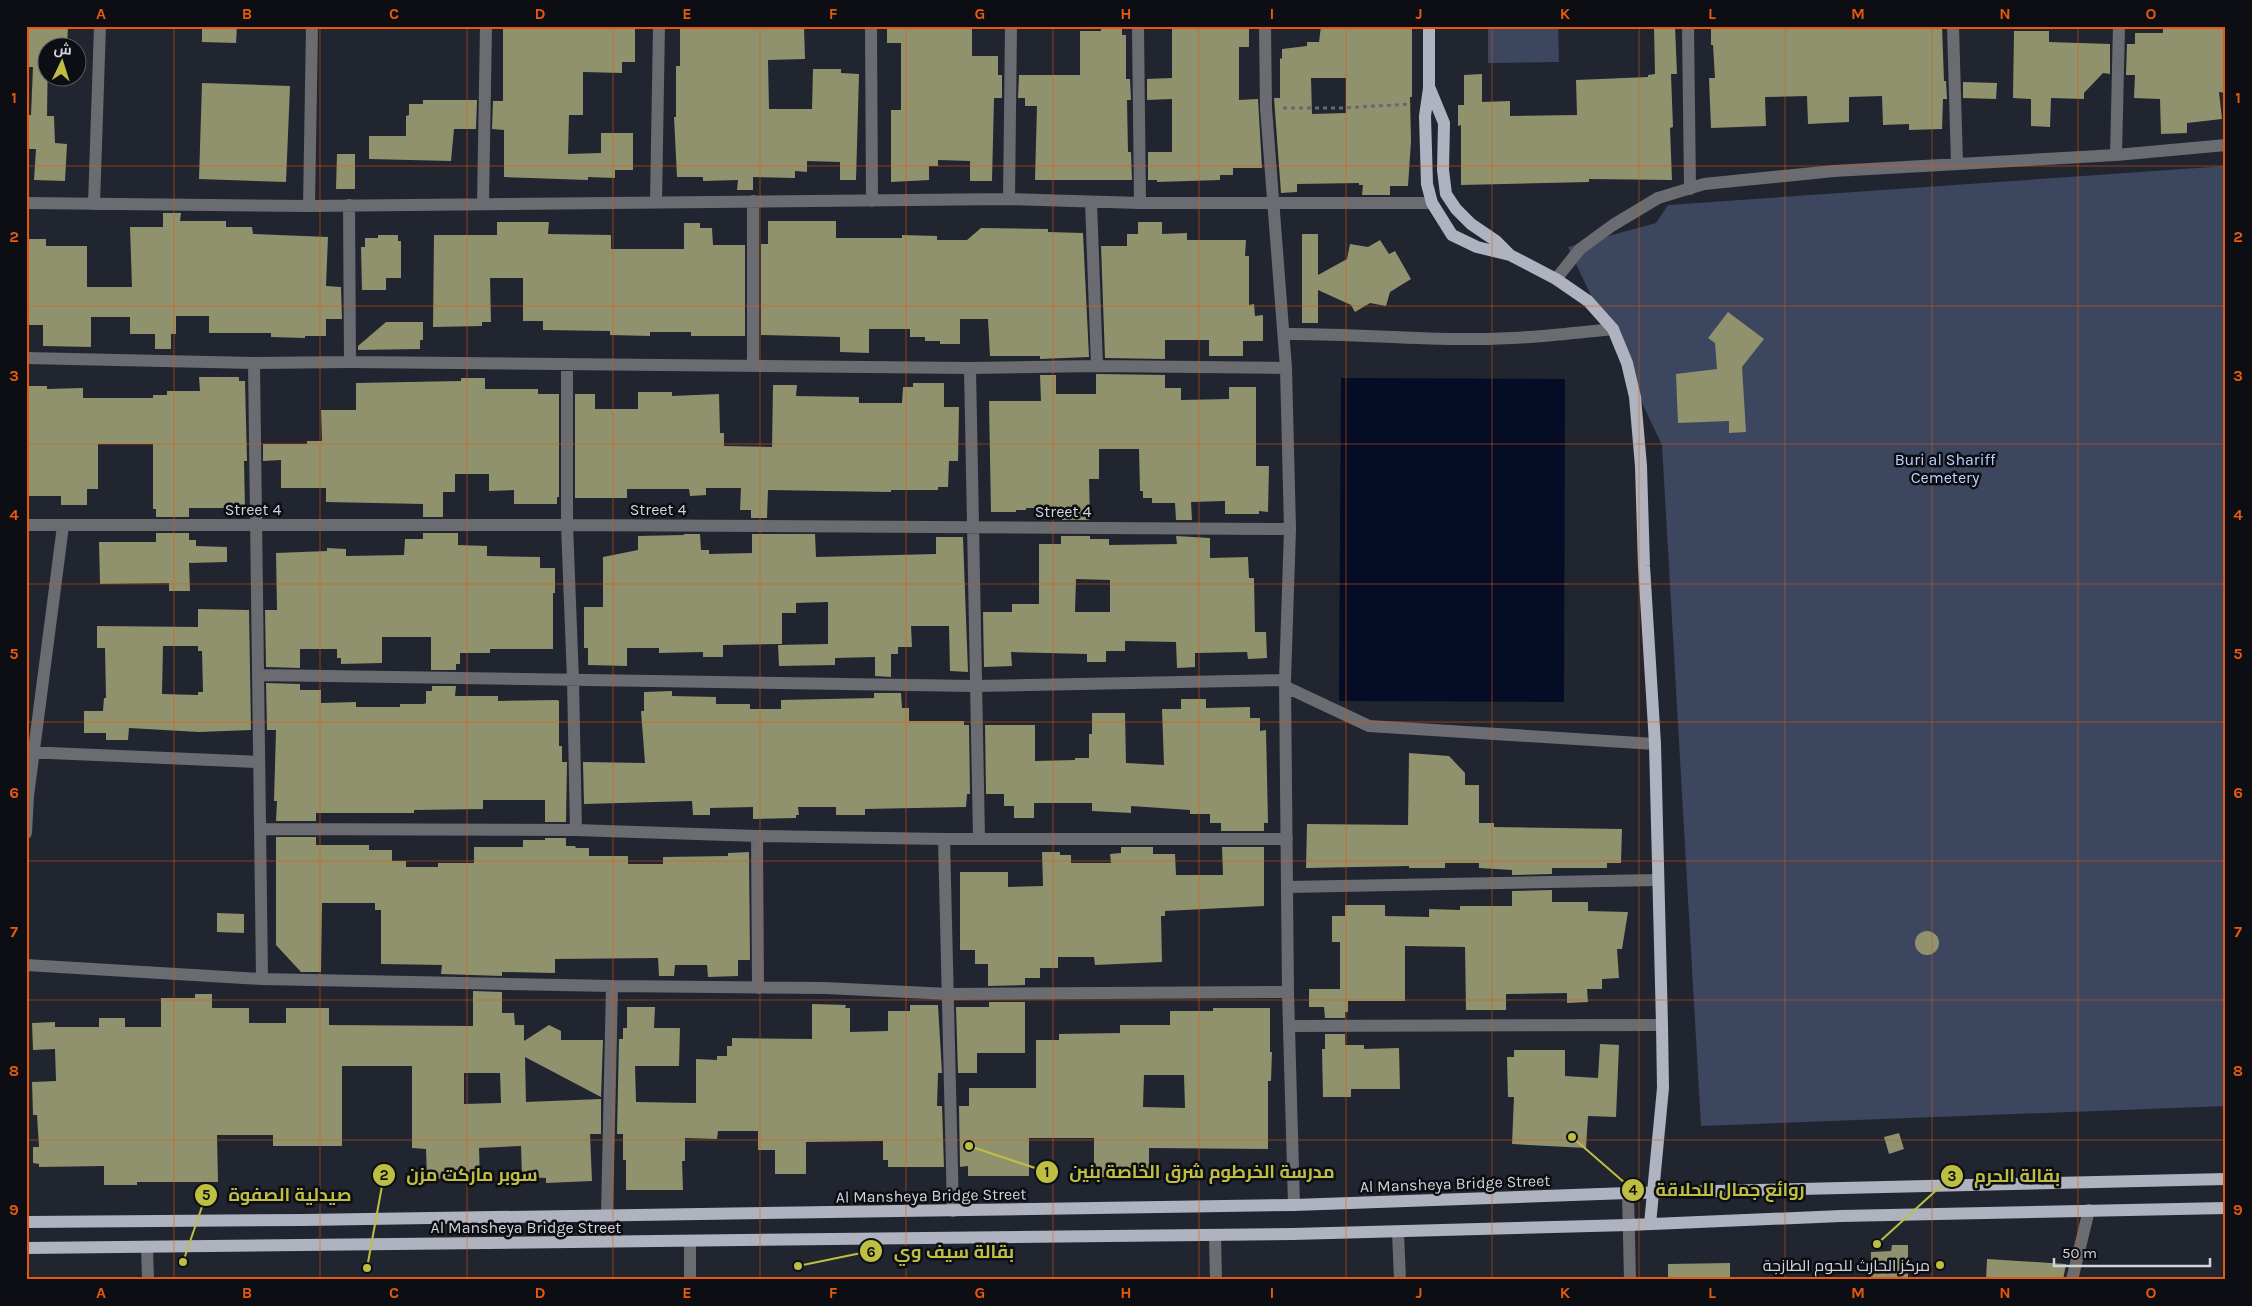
<svg xmlns="http://www.w3.org/2000/svg" width="2252" height="1306" font-family="Karla,Cairo,sans-serif">
  <style>
    .green { fill: #3c465f }
    .water { fill: #050c25 }
    .building { fill: #90916d; fill-rule: evenodd }
    .lines { fill: none; stroke-linecap: round; stroke-linejoin: round }
    .path { stroke: #656972; stroke-width: 3; stroke-dasharray: 4 4; stroke-linecap: butt }
    .minor { stroke: #6a6c72; stroke-width: 12 }
    .major { stroke: #aeb3bf; stroke-width: 12 }
    .grid { fill: none; stroke: #e8590c; stroke-width: 1; stroke-opacity: 0.55 }
    .poi-dot { fill: #bebf42; stroke: #0c0e13; stroke-width: 2 }
    .labels { text-anchor: middle; stroke-width: 5; stroke-linejoin: round; paint-order: stroke }
    .park-label { font-size: 16px; fill: #bed0fd; stroke: #0c0e13 }
    .street-label { font-size: 16px; fill: #d1d4db; stroke: #0c0e13 }
    .poi-label { font-size: 16px; fill: #d1d4db; stroke: #0c0e13; text-anchor: end }
    .leader { fill: none; stroke: #bebf42; stroke-width: 2 }
    .callout-dot { fill: #bebf42; stroke: #0c0e13; stroke-width: 2 }
    .mark-label { font-size: 15px; text-anchor: middle; font-weight: bold; fill: #111 }
    .callout-label { font-size: 18px; text-anchor: middle; font-weight: bold; fill: #bebf42; stroke: #0c0e13; stroke-width: 5; stroke-linejoin: round; paint-order: stroke }
    .neatline { fill: none; stroke: #e8590c; stroke-width: 2 }
    .grid-label { font-size: 16px; text-anchor: middle; font-weight: bold; fill: #e8590c }
  </style>
  <rect width="100%" height="100%" fill="#21252f"/>
  <path class="green" d="M1488 26H1558L1559 62 1488 63Z
    M2226 166V1106L1701 1126 1662 445 1568 247 1656 223 1668 205Z"/>
  <path class="water" d="M1341 378 1565 379 1564 702 1339 701Z"/>
  <path class="building" d="M26 26H68L67 48H48L47 116H54L55 143 67 144 65 181 34 180 36 149H26L27 115H31L33 67H26Z
    M202 26H237L236 43 202 42Z
    M503 26H635V62H622V73L583 72V115H569L568 154 601 153V133H633V170H615V178L588 177V180L504 177V130L492 129 493 101H503Z
    M680 26H804L805 59 768 60 769 109H812L813 69H841V73L859 74 856 180H840V162L807 161V172L795 171V178L753 177V190H737L738 180 703 181V177H677L674 117H676V66H680Z
    M887 26H972V56H998V75H1002V98H994L992 181H970V161L938 160V166H929V180L891 182V110H901V43H887Z
    M1101 26H1122V35H1126V79H1130L1131 100H1127L1128 152H1131L1132 180H1035L1037 106H1025V98H1018L1019 75H1080V31H1101Z
    M1172 26H1249V47H1239V100L1258 99 1262 168H1233V175H1220V180L1157 182V180H1148V152H1172V99L1147 100V79L1172 78Z
    M1321 26H1412V97H1410L1411 141 1408 186H1390V195H1362L1363 185H1359V183L1297 184V192L1281 193 1274 98H1280V58L1282 59V49L1307 46V42H1319ZM1311 78H1346V113L1312 114Z
    M1654 26H1675L1677 74H1671L1673 127 1670 128 1672 180 1589 179V182L1461 185V125L1458 126V105H1464V75L1482 74V102L1510 101V116L1577 115 1576 80 1648 77V75L1655 74Z
    M1711 26H1942L1944 81H1946L1947 99H1943L1942 129 1909 130V124L1883 125 1882 96 1849 97V122L1808 124 1807 96 1765 97 1766 126 1711 128 1709 78H1715L1713 45H1711Z
    M2163 26H2226V93L2219 92 2222 119 2187 123V133L2161 134 2160 99 2134 98 2135 75H2126L2127 44H2135V33H2163Z
    M2014 31H2049V42L2110 44V74L2103 73 2084 93V99L2051 98 2050 127 2031 126V99L2013 98Z
    M1963 82 1997 83 1996 99 1963 98Z
    M202 83 290 86 286 182 199 179Z
    M423 100H477L476 129H454L451 161 369 159V136H406V116L409 115V104H423Z
    M337 154H355V189H336Z
    M163 213H181L180 221H226V227H252L253 234 328 237 326 286 341 287 342 319H326V336H305V338L271 337V333H209V316H176V334H171V349H155V334H130V317H91V347L43 346V325H26V239H46V246H87V287H132L130 227H163Z
    M768 221H836V238H902V235L937 236V240H967L981 228 1048 229V232L1083 233 1089 357 1040 359V356H990L988 319H960V344H940V341H925V337H910V329H869V353L840 352V337L761 335V244H768Z
    M497 222H549L548 234 611 235V249H684V223H700V228H712L713 245H745V336H691V332H650V336L610 335V331L543 330V321H523V278H490L491 322H482V326L433 327 434 235H497Z
    M1138 222H1162V234L1187 233V240H1246L1245 256H1249V305L1254 304 1255 316 1263 315V341H1243V356H1209V340H1165V359L1105 358 1101 246H1127V234H1138Z
    M1302 234H1318V275L1347 259 1350 244 1368 247 1380 240 1389 254 1395 251 1411 279 1390 292 1386 306 1370 303 1355 312 1351 305 1318 290V323H1302Z
    M378 235H398V241H401V278H386V290H362L361 247H365V238H378Z
    M1728 312 1764 339 1742 367 1746 432 1729 433V421L1678 423 1676 374 1717 369 1715 343 1708 338Z
    M386 322H423V340H420V349L358 350V346Z
    M1096 374 1165 375V388H1181V400L1229 399V387H1256V466H1269L1268 512 1259 511V514H1225V501L1191 502 1192 520H1176L1175 503H1152V498H1143V491H1140L1139 449H1099V479H1089L1090 520H1062V508H1026V510H1016V512H991L989 401H1041L1040 375H1056V394H1096Z
    M199 377H239V381H245L247 461H244L245 508H189V517H156V509H153V444H98V489H87V505H61V496H26V386H47V389L83 388V398H153V395H167V391H200Z
    M461 378H485V389H538V394H559V497H557V504H514V490L489 491V474H455V492H443V517H423V504L326 502V488H281V460L263 461V444H307V441H322L321 410H356V383L461 381Z
    M913 383H944V407H959L958 461H949L948 487H938V490H891V492L768 490 767 518H751V510H740L741 488H706V495L690 496 689 489H627V498H575V394H595V409H638V392H672V396L719 394 720 433H724V446L772 447 773 385H797L796 396 859 397V403H902L903 387H913Z
    M156 533H189V540H196V546L227 547V562L189 563 190 591H169V583L100 584 99 542H156Z
    M423 533H458V545L487 546V556L540 557V568H555V593H553V649H490V653H460V664H456V670H431V637H382V663L341 664V658H337V649H300V668L266 667 265 610H277L276 553 327 551V548L346 549V556L404 555 405 539H423Z
    M684 534H700L701 550H709V554L752 553V534H815L816 557 936 554V537H963L968 672 950 671 949 626H911L912 647H898V654H891V677L875 676V657L835 658V665L779 666 778 645 828 644V602L796 603V613H782V644L723 645V657H703V652L659 653V648H627V666L588 665V648H584V607H603V557L638 550V536L684 535Z
    M1061 536H1090V539H1109V545L1177 544 1176 536 1210 538V558L1248 557 1249 578H1254L1255 632H1266L1267 658 1248 659 1247 652 1195 653V667L1177 668 1176 642 1125 641V651H1106V662H1087V654L1011 652 1012 666 984 667 983 612H1012V604H1039V544H1061ZM1076 579 1110 580V612H1075Z
    M198 609 249 610 251 730 199 732 129 728 128 740H106V733H84V711H103L104 698H106L105 648H97V626L198 627ZM163 646H198V651H202L203 692H198V695L162 694Z
    M266 683 300 684V690H321V703L356 702V707H400V704H424L426 703V691H432V686H456L455 696H498V701L557 700 559 701V746H562V762H567L566 822H545V800H483V809L414 810V813H316V821H276L277 801H274L276 730H267Z
    M672 691V696L716 697V704H750V709H781V700L874 698V693H901L902 708H909V721H964V725H969L970 794H967L966 807 865 809V815H836V807H798L799 815H796V818L753 819V807L710 808V815H693L692 801 584 804 583 762 645 763 641 711H644V692Z
    M1181 699H1206V708L1250 707V718H1260V731L1266 730 1268 823H1264V831H1221V823H1210V814H1190V810L1131 806V813L1092 811V803H1034V818H1014V806H1004V794H986L985 725H1035V761L1075 760V758H1089V734H1092V713H1125L1126 763 1164 765 1162 709H1181Z
    M1409 753 1449 756 1465 773V785H1479V823H1494V827L1622 829 1621 863H1607V868H1552V874L1512 875V870L1479 868V863H1445V868H1409V866L1306 868 1307 824 1408 825Z
    M276 837H316V845H369V850H392V861H406V867H438V863H474V847H523V840H545V838H566V846H575L576 848H589V856H628V864H663V857L728 856V853L749 852 750 960H738V976L708 977 707 965H675L674 976H659L658 958 555 959V973L502 972V976L441 974 442 965 381 964V910H375V903H322L321 972H301L276 945Z
    M1121 847H1153V854H1175L1176 875H1223L1222 847H1264V906L1165 911V916H1161L1162 962 1095 965 1094 957H1058V968H1040V978H1025V985L988 986V964H975V950H960V872H1008V887L1043 886 1042 852H1060V855H1071V863H1111L1110 854 1121 853Z
    M1552 890V902H1588V911L1628 912 1622 949H1617L1619 978 1602 979V989H1587L1588 1002 1567 1003V993L1506 994V1010H1466L1465 947 1405 946V1001H1348V1012H1345V1018H1325L1324 1007H1309V989H1340V942H1332V916H1345V905H1385V916L1429 917V909L1460 910V906H1512V891Z
    M217 913 244 914V933L217 932Z
    M1915 943a12 12 0 1 1 24 0a12 12 0 1 1-24 0Z
    M473 991 502 992V1013H514L515 1025H524V1041L549 1025 561 1031V1040H603L601 1097 525 1057 526 1102 601 1099V1134H590L592 1181 546 1183V1178L522 1177 521 1146 479 1148 480 1177 427 1179 426 1149 412 1148V1066H342V1146H273V1135H217L218 1182H137V1185H104V1166L39 1167V1164L33 1163V1147H39L37 1115H33L32 1082 56 1081 55 1049 33 1050 32 1023 55 1022V1027H99V1018H125V1027H161V998H195V994H212V1008H249V1023H286V1008H329V1025L473 1026ZM464 1073H500L501 1103 464 1104Z
    M989 1002H1025V1053H977V1073H958L956 1007H989Z
    M812 1004 846 1005 845 1008H850V1032L888 1031V1011H910V1005H938L942 1073H938L937 1106H942L944 1167H888V1160H883V1141L806 1142V1174H775V1150H758V1131H718L717 1139 685 1138V1161H682L683 1190H626V1160H623V1134H617L619 1039H623V1028H627V1007H655L654 1028H680L679 1066H635L636 1102 696 1103V1059L717 1060V1056H727V1046H732V1038L812 1039Z
    M1213 1008H1270V1052H1272L1271 1081H1268V1149L1149 1148V1172H1143V1177H1094V1138H1029V1176H968V1166L960 1167 959 1106H969V1088H1036V1040H1059V1034L1120 1033V1025H1170V1011H1213ZM1144 1075H1184L1185 1108 1143 1107Z
    M1325 1034H1345V1045H1364V1049L1399 1048 1400 1089H1351V1097H1323L1322 1049H1325Z
    M1600 1044 1619 1045 1616 1117 1588 1116 1586 1148 1512 1144 1514 1097H1508L1507 1057H1514V1050H1565V1076L1598 1078Z
    M1899 1133 1904 1149 1889 1154 1884 1137Z
    M1892 1245H1908V1280H1871V1252L1891 1251Z
    M1987 1259 2066 1264 2063 1280H1986Z
    M1730 1263V1280H1668V1264Z"/>
  <g class="lines">
    <path class="path" d="M1283 108H1342L1411 104"/>
    <path class="minor" d="M871 26 872 201
      M1138 26 1140 203
      M1265 26 1266 108 1286 368 1290 529 1285 680 1288 992 1294 1205
      M1688 26 1690 189
      M1953 26 1957 164
      M2116 155 2119 26
      M1009 199 1011 26
      M656 202 659 26
      M1091 202 1097 366
      M26 203 309 206 1009 199 1140 203H1432
      M94 204 100 26
      M483 204 486 26
      M349 205 350 362
      M309 206 312 26
      M1556 279 1580 249 1613 225 1658 198 1704 184 1834 171 2116 155 2226 145
      M1284 334C1348 333 1412 340 1476 339 1522 339 1567 334 1613 329
      M26 358 254 363 350 362 970 368 1097 366 1286 368
      M254 363 262 979
      M567 364V525L573 680 576 830
      M753 364V201
      M970 368 979 838
      M26 525H567L1290 529
      M259 675 976 686 1285 680
      M1286 687 1369 726 1655 744
      M26 752 259 762
      M261 829 576 830 757 836 944 839H1287
      M26 833 28 796 63 526
      M757 836 758 988
      M944 839 953 1211
      M1288 887 1657 880
      M26 965 262 979 612 986 825 988 949 994 1288 992
      M1290 1026 1662 1025
      M1628 1193 1630 1280
      M607 1215 612 986
      M1398 1232 1400 1280
      M1215 1236 1216 1280
      M690 1242V1280
      M147 1247 148 1280
      M2072 1280 2089 1210"/>
    <path class="major" d="M1429 26V88L1425 116 1427 184 1432 203 1452 235 1477 247 1510 255 1556 279 1588 301 1613 329 1627 363 1635 397 1641 466 1644 566 1655 744 1662 1025 1663 1088 1650 1224
      M1430 89 1444 123 1443 170 1446 194 1456 209 1471 224 1496 241 1510 255
      M26 1222 303 1220 1294 1205 1628 1193 2226 1179
      M26 1248 1293 1234 1629 1225 1841 1216 2226 1208"/>
  </g>
  <path class="grid" d="M174 26V1280M320 26V1280M467 26V1280M613 26V1280M760 26V1280M906 26V1280M1053 26V1280M1199 26V1280M1346 26V1280M1492 26V1280M1639 26V1280M1785 26V1280M1932 26V1280M2078 26V1280M26 166H2226M26 306H2226M26 444H2226M26 584H2226M26 722H2226M26 861H2226M26 1000H2226M26 1140H2226"/>
  <circle class="poi-dot" cx="1940" cy="1265" r="5"/>
  <g class="labels">
    <g class="park-label">
      <text x="1945" y="465">Buri al Shariff<tspan x="1945" dy="18">Cemetery</tspan></text>
    </g>
    <g class="street-label">
      <text x="253" y="515">Street 4</text>
      <text x="658" y="515">Street 4</text>
      <text x="1063" y="517">Street 4</text>
      <text transform="translate(1455 1183) rotate(-2)" y="6">Al Mansheya Bridge Street</text>
      <text transform="translate(931 1195) rotate(-1)" y="6">Al Mansheya Bridge Street</text>
      <text x="526" y="1233">Al Mansheya Bridge Street</text>
    </g>
    <g class="poi-label">
      <text x="1930" y="1271">مركز الحارث للحوم الطازجة</text>
    </g>
  </g>
  <path class="leader" d="M969 1146L1047 1172M367 1268L384 1175M1877 1244L1952 1176M1572 1137L1633 1190M183 1262L206 1195M798 1266L871 1251"/>
  <g class="callout-dot">
    <circle cx="969" cy="1146" r="5"/>
    <circle cx="367" cy="1268" r="5"/>
    <circle cx="1877" cy="1244" r="5"/>
    <circle cx="1572" cy="1137" r="5"/>
    <circle cx="183" cy="1262" r="5"/>
    <circle cx="798" cy="1266" r="5"/>
    <circle cx="1047" cy="1172" r="12"/>
    <circle cx="384" cy="1175" r="12"/>
    <circle cx="1952" cy="1176" r="12"/>
    <circle cx="1633" cy="1190" r="12"/>
    <circle cx="206" cy="1195" r="12"/>
    <circle cx="871" cy="1251" r="12"/>
  </g>
  <g class="mark-label">
    <text x="1047" y="1177">1</text>
    <text x="384" y="1180">2</text>
    <text x="1952" y="1181">3</text>
    <text x="1633" y="1195">4</text>
    <text x="206" y="1200">5</text>
    <text x="871" y="1257">6</text>
  </g>
  <g class="callout-label">
    <text x="1202" y="1178">مدرسة الخرطوم شرق الخاصة بنين</text>
    <text x="472" y="1181">سوبر ماركت مزن</text>
    <text x="2017" y="1182">بقالة الحرم</text>
    <text x="1730" y="1196">روائع جمال للحلاقة</text>
    <text x="290" y="1201">صيدلية الصفوة</text>
    <text x="954" y="1258">بقالة سيف وي</text>
  </g>
  <rect width="2252" height="1306" fill="none" stroke="#0c0e13" stroke-width="55"/>
  <g transform="translate(62 62) rotate(4)"><circle r="24" fill="#0c0e13" stroke="#5b5d63"/>
  <path d="M0-4L9 19L0 12L-9 19Z" fill="#bebf42"/>
  <text y="-8" font-size="14" font-weight="bold" text-anchor="middle" fill="#d1d4db">ش</text>
  </g>
  <path d="M2054 1258v8h156v-8" fill="none" stroke="#d1d4db" stroke-width="2.5"/>
  <text x="2062" y="1258" font-size="15" fill="#d1d4db" stroke="#0c0e13" stroke-width="4" paint-order="stroke">50 m</text>
  <rect x="28" y="28" width="2196" height="1250" class="neatline"/>
  <g class="grid-label">
    <text x="101" y="19">A</text>
    <text x="247" y="19">B</text>
    <text x="394" y="19">C</text>
    <text x="540" y="19">D</text>
    <text x="687" y="19">E</text>
    <text x="833" y="19">F</text>
    <text x="980" y="19">G</text>
    <text x="1126" y="19">H</text>
    <text x="1272" y="19">I</text>
    <text x="1419" y="19">J</text>
    <text x="1565" y="19">K</text>
    <text x="1712" y="19">L</text>
    <text x="1858" y="19">M</text>
    <text x="2005" y="19">N</text>
    <text x="2151" y="19">O</text>
    <text x="14" y="103">1</text>
    <text x="2238" y="103">1</text>
    <text x="14" y="242">2</text>
    <text x="2238" y="242">2</text>
    <text x="14" y="381">3</text>
    <text x="2238" y="381">3</text>
    <text x="14" y="520">4</text>
    <text x="2238" y="520">4</text>
    <text x="14" y="659">5</text>
    <text x="2238" y="659">5</text>
    <text x="14" y="798">6</text>
    <text x="2238" y="798">6</text>
    <text x="14" y="937">7</text>
    <text x="2238" y="937">7</text>
    <text x="14" y="1076">8</text>
    <text x="2238" y="1076">8</text>
    <text x="14" y="1215">9</text>
    <text x="2238" y="1215">9</text>
    <text x="101" y="1298">A</text>
    <text x="247" y="1298">B</text>
    <text x="394" y="1298">C</text>
    <text x="540" y="1298">D</text>
    <text x="687" y="1298">E</text>
    <text x="833" y="1298">F</text>
    <text x="980" y="1298">G</text>
    <text x="1126" y="1298">H</text>
    <text x="1272" y="1298">I</text>
    <text x="1419" y="1298">J</text>
    <text x="1565" y="1298">K</text>
    <text x="1712" y="1298">L</text>
    <text x="1858" y="1298">M</text>
    <text x="2005" y="1298">N</text>
    <text x="2151" y="1298">O</text>
  </g>
</svg>
